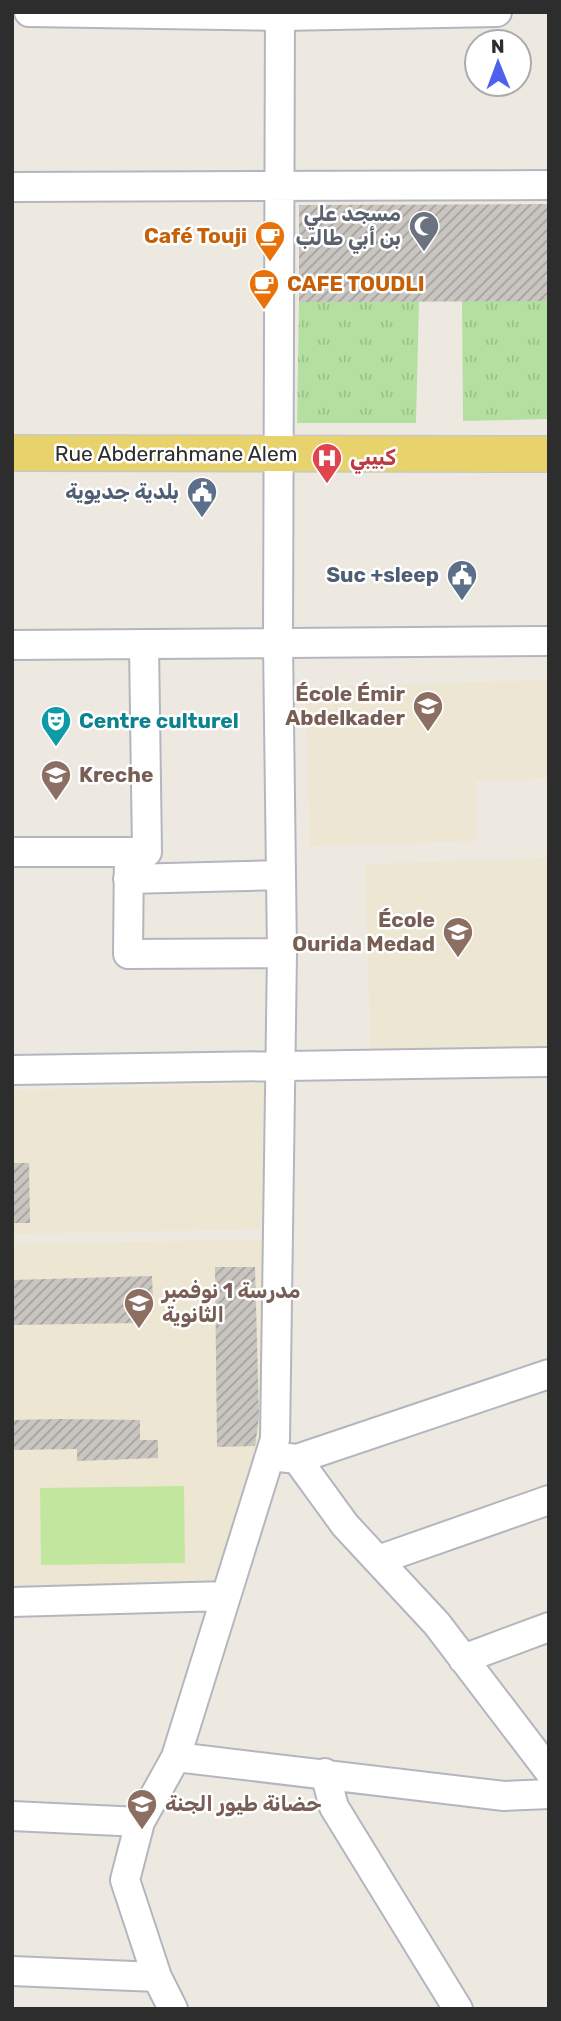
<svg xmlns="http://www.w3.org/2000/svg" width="561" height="2021" font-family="Rubik,Vazirmatn,sans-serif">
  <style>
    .education { fill: #ede6d2 }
    .park { fill: url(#park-tufts) }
    .pitch { fill: #c3e69e }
    .building { fill: url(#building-hatch) }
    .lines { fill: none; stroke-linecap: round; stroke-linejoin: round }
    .minor-casing { stroke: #b4b6bf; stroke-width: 32 }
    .major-casing { stroke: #c8c8c8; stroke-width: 38 }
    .minor { stroke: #fff; stroke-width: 28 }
    .major { stroke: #e8d26b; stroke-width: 35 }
    .labels { text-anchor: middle; stroke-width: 5; stroke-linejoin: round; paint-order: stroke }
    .worship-label { font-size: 21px; font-weight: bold; fill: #5b616d; stroke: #fff; text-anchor: end }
    .food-label { font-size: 21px; font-weight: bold; fill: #c56008; stroke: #fff; text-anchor: end }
    .street-label { font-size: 21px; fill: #2d2d2d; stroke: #fff }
    .health-label { font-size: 21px; font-weight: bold; fill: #be3a42; stroke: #fff; text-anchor: start }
    .service-label { font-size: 21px; font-weight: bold; fill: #4e5e75; stroke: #fff; text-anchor: end }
    .education-label { font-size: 21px; font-weight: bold; fill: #785e54; stroke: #fff; text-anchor: start }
    .culture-label { font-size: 21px; font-weight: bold; fill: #0d838f; stroke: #fff; text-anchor: start }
  </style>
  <defs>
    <pattern id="park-tufts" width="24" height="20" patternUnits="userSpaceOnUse" patternTransform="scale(1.75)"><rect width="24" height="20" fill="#b3e0a1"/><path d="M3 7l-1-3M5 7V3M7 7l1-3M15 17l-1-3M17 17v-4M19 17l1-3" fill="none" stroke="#9ac08b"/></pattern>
    <pattern id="building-hatch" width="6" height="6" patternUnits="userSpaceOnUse" patternTransform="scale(1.75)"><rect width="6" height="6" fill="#c9c5c0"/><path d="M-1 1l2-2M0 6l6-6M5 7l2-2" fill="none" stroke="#a4a09c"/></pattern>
  </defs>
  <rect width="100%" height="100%" fill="#ede9e1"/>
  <path class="education" d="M549 680V778L475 781 476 841 310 846 306 687Z
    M549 858V1054L371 1059 365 864Z
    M264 1084 267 1229 12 1234V1090Z
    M267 1239 266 1416 217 1590 12 1591V1245Z"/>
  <path class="park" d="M419 301 416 423H297L299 302Z
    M462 301H549V419L463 421Z"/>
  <path class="pitch" d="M184 1486 185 1563 41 1565 40 1488Z"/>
  <path class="building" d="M549 204V301L299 302V205Z
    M12 1163H29L30 1223H12Z
    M215 1267H255L259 1417 255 1446 217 1447Z
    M152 1276 153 1300H137V1323L12 1325V1280Z
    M57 1419 140 1420V1440H158V1458L77 1461V1449L12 1450V1420Z"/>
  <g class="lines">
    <g class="minor-casing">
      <path id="minor" d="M29 12 280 16 497 12
        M12 187 549 185
        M12 645 549 641
        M12 852H147L144 644
        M129 852 128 954 282 953
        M128 879 281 875
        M12 1070 549 1062
        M279 1457 297 1459 549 1374
        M297 1459 345 1525 437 1624 549 1771
        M378 1560 549 1500
        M12 1602 226 1596
        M463 1659 549 1627
        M176 1757 504 1796 549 1794
        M325 1773 334 1807 458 2009
        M12 1816 140 1822
        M12 1971 157 1977
        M173 2009 157 1977 125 1880 140 1822 176 1757 275 1439 282 953 278 643 280 12"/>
    </g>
    <g class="major-casing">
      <path id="major" d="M12 453 549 454"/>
    </g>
    <use href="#minor" class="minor"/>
    <use href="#major" class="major"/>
  </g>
  <defs>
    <g id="mosque-pin" transform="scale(1.575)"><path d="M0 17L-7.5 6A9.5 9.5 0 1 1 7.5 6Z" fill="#6b7280" stroke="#fff"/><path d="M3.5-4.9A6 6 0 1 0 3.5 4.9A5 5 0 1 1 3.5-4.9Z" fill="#fff"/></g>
    <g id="cafe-pin" transform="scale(1.575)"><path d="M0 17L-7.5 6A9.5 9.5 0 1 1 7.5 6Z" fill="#e8710a" stroke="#fff"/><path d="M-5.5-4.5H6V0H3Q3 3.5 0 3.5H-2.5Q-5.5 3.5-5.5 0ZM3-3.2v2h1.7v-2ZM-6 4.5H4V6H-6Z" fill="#fff"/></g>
    <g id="hospital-pin" transform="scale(1.575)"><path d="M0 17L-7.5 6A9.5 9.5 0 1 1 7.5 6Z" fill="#e0444e" stroke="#fff"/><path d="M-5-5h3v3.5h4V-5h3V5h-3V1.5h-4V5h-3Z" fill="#fff"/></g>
    <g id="civic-pin" transform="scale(1.575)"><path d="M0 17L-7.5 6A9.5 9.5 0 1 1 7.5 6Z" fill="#5c6f8a" stroke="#fff"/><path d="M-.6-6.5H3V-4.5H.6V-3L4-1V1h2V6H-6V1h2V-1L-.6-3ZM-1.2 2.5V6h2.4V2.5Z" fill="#fff"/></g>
    <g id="school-pin" transform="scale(1.575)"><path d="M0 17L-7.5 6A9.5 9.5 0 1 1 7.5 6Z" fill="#8d6e63" stroke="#fff"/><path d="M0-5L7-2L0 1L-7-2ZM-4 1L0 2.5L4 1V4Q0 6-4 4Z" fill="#fff"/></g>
    <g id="theatre-pin" transform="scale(1.575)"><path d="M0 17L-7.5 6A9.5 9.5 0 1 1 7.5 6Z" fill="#0f9aa8" stroke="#fff"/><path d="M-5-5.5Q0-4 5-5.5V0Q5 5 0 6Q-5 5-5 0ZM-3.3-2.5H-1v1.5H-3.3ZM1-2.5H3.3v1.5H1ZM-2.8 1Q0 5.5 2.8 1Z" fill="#fff"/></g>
  </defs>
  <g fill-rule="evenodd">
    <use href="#mosque-pin" x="424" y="226"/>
    <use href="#cafe-pin" x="270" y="236"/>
    <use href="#cafe-pin" x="264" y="284"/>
    <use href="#hospital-pin" x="327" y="458"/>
    <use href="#civic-pin" x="202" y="492"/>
    <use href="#civic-pin" x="462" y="575"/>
    <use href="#school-pin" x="428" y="706"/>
    <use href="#theatre-pin" x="56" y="721"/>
    <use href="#school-pin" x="56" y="775"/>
    <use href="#school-pin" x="458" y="932"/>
    <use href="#school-pin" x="139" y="1303"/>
    <use href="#school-pin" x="142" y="1804"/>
  </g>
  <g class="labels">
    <g class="worship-label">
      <text x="401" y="221">مسجد علي<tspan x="401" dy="24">بن أبي طالب</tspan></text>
    </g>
    <g class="food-label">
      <text x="247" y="243">Café Touji</text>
      <text x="287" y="291" text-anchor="start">CAFE TOUDLI</text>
    </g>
    <g class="street-label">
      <text x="176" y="461">Rue Abderrahmane Alem</text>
    </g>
    <g class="health-label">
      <text x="350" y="465">كبيبي</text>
    </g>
    <g class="service-label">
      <text x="179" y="499">بلدية جديوية</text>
      <text x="439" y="582">Suc +sleep</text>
    </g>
    <g class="education-label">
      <text x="405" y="701" text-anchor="end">École Émir<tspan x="405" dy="24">Abdelkader</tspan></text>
      <text x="79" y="782">Kreche</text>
      <text x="435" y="927" text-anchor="end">École<tspan x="435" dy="24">Ourida Medad</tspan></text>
      <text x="162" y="1298">مدرسة 1 نوفمبر<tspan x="162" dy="24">الثانوية</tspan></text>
      <text x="165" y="1811">حضانة طيور الجنة</text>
    </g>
    <g class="culture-label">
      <text x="79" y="728">Centre culturel</text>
    </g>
  </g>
  <rect width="561" height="2021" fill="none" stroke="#2d2d2d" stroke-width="28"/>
  <g transform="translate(498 63) rotate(359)"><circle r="33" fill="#ffffff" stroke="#ababab" stroke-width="2"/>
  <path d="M0-5L12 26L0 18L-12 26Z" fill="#4d61ee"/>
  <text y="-10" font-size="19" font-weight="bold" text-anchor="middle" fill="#2d2d2d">N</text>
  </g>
</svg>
